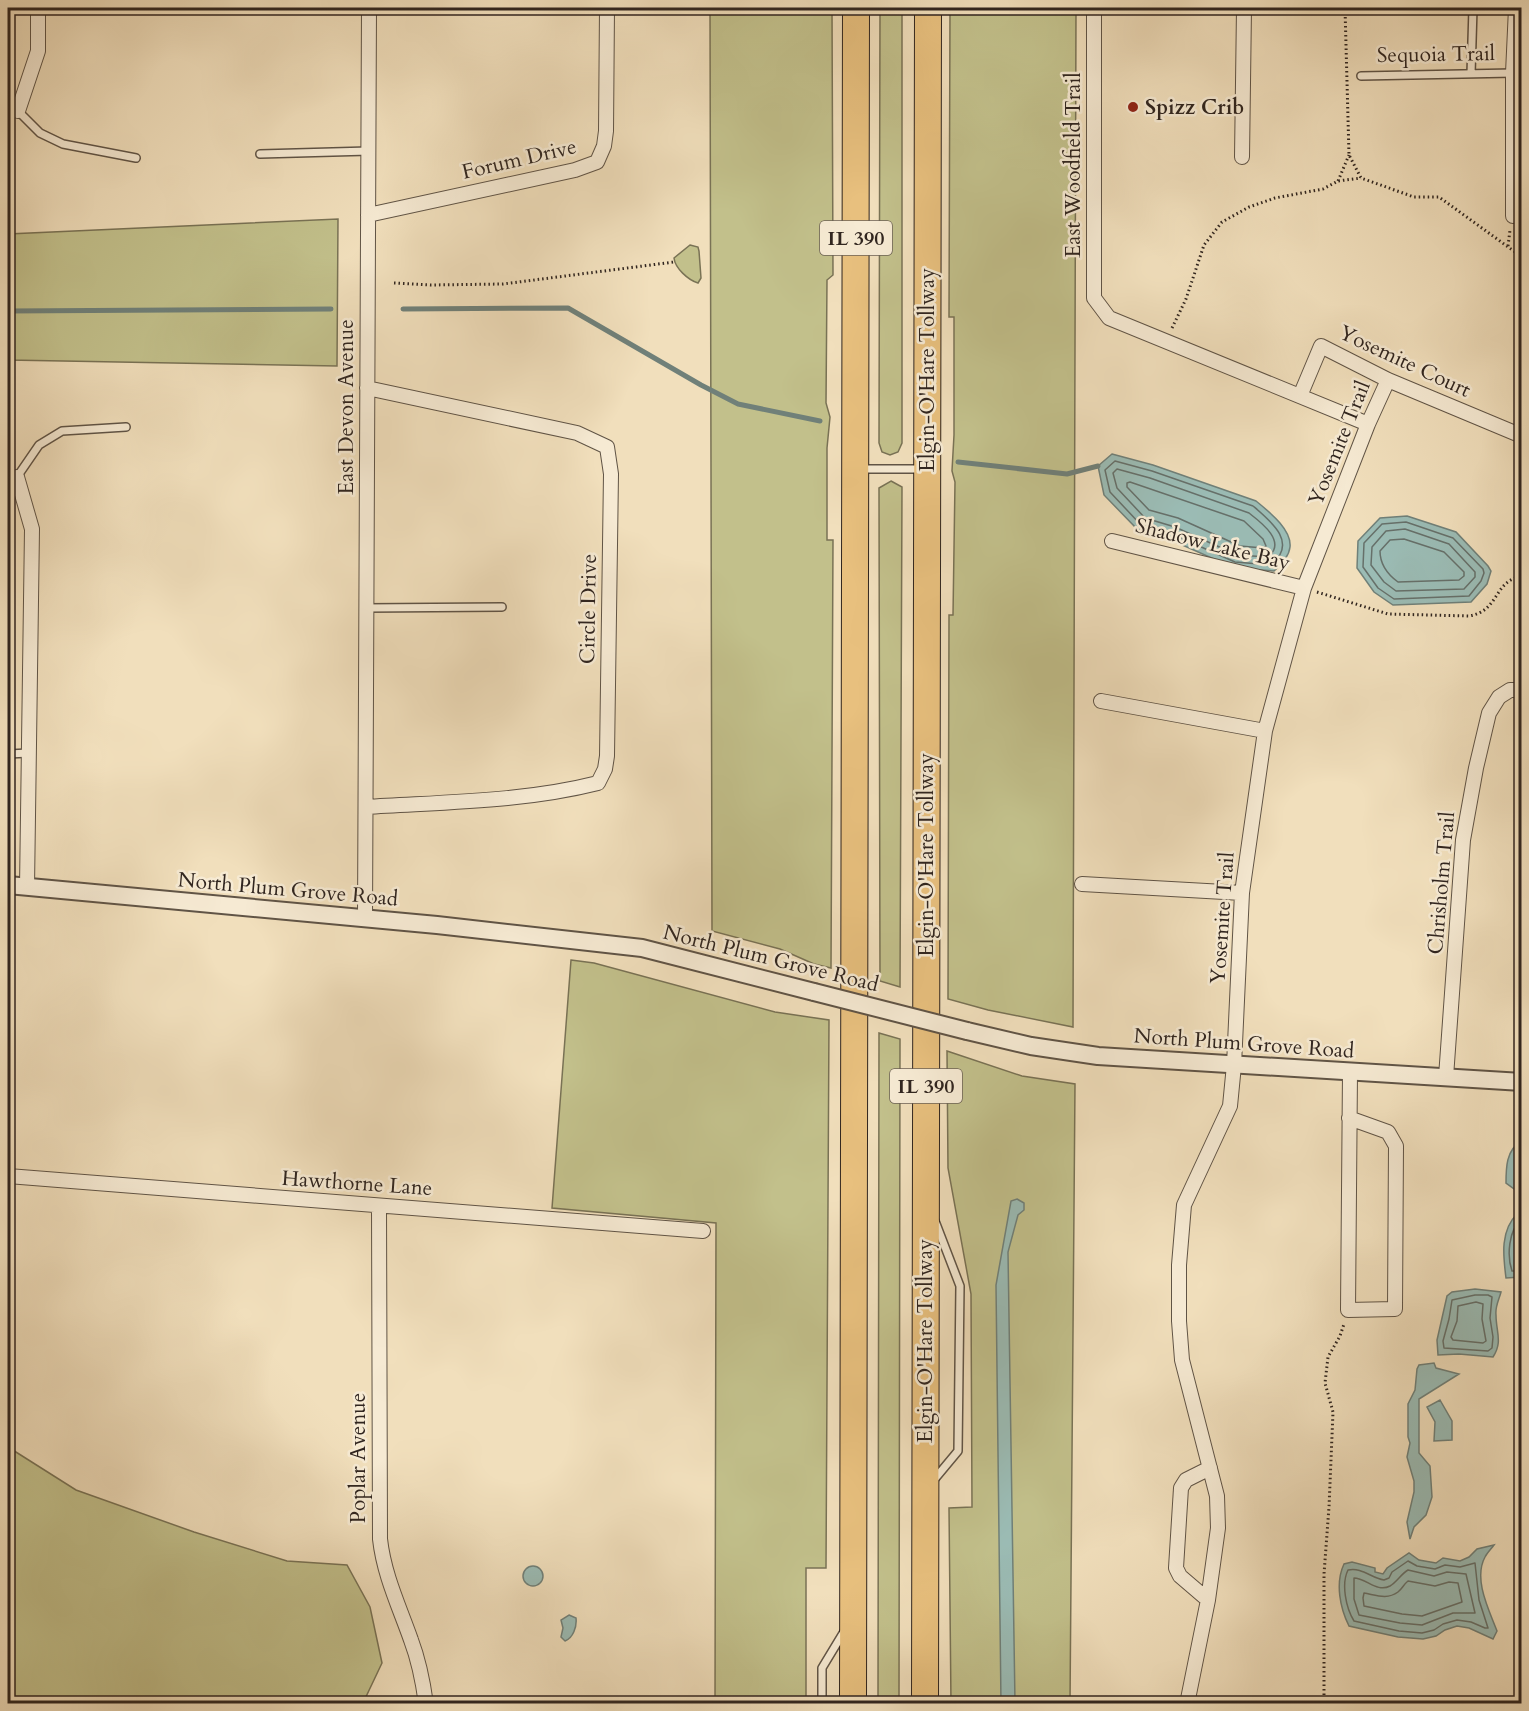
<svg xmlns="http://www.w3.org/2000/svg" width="1529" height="1711" font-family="Cardo,serif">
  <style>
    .green { fill: #c2c08b; stroke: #797255; stroke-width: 1.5 }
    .water { fill: #9bbcb5; stroke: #708079; stroke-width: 1.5 }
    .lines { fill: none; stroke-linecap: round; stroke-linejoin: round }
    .shore { stroke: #66706a; stroke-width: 1.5 }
    .stream { stroke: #708079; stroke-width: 5 }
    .service-casing { stroke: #605446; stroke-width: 10 }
    .minor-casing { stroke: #605446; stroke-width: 16 }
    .tertiary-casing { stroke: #605446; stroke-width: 20 }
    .motorway-casing { stroke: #30251f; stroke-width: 28 }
    .path { stroke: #30251f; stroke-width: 3; stroke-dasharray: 1.5 3; stroke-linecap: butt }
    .service { stroke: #f6ead3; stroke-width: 7 }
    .minor { stroke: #f6ead3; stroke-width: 14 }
    .tertiary { stroke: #f6ead3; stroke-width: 16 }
    .motorway { stroke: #e8c07e; stroke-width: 26 }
    .tertiary-bridge-casing { stroke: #605446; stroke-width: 20; stroke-linecap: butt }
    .tertiary-bridge { stroke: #f6ead3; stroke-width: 16 }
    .poi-dot { fill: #8f2418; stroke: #f6ead3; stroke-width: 2 }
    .labels { text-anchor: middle; stroke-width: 5; stroke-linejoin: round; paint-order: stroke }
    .shield { fill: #f6ead3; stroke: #6b6055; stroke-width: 1.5 }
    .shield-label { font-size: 20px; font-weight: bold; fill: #30251f }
    .street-label { font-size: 21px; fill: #30251f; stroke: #f6ead3 }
    .poi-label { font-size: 21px; font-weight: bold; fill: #30251f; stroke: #f6ead3; text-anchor: start }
  </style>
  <rect width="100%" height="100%" fill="#f1dfbc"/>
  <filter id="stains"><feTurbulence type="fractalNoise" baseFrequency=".00333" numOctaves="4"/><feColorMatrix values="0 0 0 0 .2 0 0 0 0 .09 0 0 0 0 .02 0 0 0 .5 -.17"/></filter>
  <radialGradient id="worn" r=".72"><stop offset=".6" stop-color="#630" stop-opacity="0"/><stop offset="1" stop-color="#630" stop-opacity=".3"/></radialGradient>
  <path class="green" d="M710 8H832L833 275 827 280 826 403 830 417 827 448V540H833L831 968 814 964 780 949 712 931Z
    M880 8H902V443L898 452 890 455 882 452 879 443Z
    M950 8H1076L1073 1027 988 1010 948 999 949 615H953L955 482 952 471 954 435V317H949Z
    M338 219 337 366 8 360V234Z
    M690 245 698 247 699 251 701 278 698 283C688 280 675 268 674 258Z
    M891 481 902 487 900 987 880 981 879 488Z
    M571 960 594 963 775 1012 829 1020 826 1568H806V1703H715L716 1223 552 1208Z
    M879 1033 900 1039 899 1704 878 1703Z
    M947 1051 1022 1076 1075 1084 1070 1703H951L949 1508 972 1507 971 1294 948 1168Z
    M8 1447 76 1490 194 1532 287 1561 347 1565 370 1607 382 1663 363 1703H8Z"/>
  <path class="water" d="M1112 454 1153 465 1256 501C1268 511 1292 529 1290 547 1289 557 1281 564 1274 571L1234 568 1169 539 1138 530 1104 495 1098 466Z
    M1407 516 1456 532 1488 566 1491 571 1487 584 1471 602 1393 605 1374 592 1357 568 1358 541 1380 518Z
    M1521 1142V1188L1517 1191 1506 1183C1506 1169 1506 1149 1521 1142Z
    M1017 1199 1024 1203V1210L1018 1215 1008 1252 1015 1703 1001 1704 996 1285 1011 1201Z
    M1518 1213 1522 1215 1521 1277 1506 1278C1503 1255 1500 1230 1518 1213Z
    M1475 1289 1501 1292C1499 1300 1495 1306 1496 1315 1496 1332 1503 1342 1493 1357L1459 1354 1438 1355 1437 1340 1447 1296 1452 1292Z
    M1434 1363 1436 1368 1459 1374 1419 1399V1453L1430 1466 1432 1497 1426 1515 1414 1527 1410 1539 1407 1522 1414 1492V1481L1407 1457 1410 1443 1408 1437V1404L1415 1390 1417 1369 1419 1365Z
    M1440 1400 1452 1421V1440L1434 1441 1435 1422 1427 1407Z
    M1494 1545C1491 1549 1487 1553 1485 1557 1473 1579 1489 1610 1497 1631L1493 1639 1469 1628 1457 1626 1445 1630 1436 1636 1423 1639 1398 1637 1349 1626C1340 1608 1335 1583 1344 1564L1352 1562 1375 1568V1572L1383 1574 1387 1568 1409 1553 1419 1560 1436 1563 1443 1558 1460 1561 1469 1557 1477 1549Z
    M523 1576a10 10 0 1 1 20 0a10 10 0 1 1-20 0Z
    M569 1615 576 1618C577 1627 573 1638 565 1641L561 1637 563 1628 561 1620Z"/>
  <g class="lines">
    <path class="shore" d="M1115 461 1152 471 1253 506C1272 522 1298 543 1271 565L1235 562 1172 534 1141 525 1110 492 1105 470Z
      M1117 469 1150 478 1249 513C1262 523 1287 542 1268 557L1237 555 1175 527 1145 518 1117 488 1113 473Z
      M1130 482 1244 521 1263 539 1266 546 1263 548 1240 546 1178 518 1149 510 1127 487V483Z
      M1406 522 1453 538 1483 569 1484 573 1481 581 1469 596 1394 599 1378 588 1363 567 1364 543 1382 524Z
      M1405 529 1449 544 1475 572V577L1464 589 1396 591 1384 582 1371 565 1372 547 1386 531Z
      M1404 539 1444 552 1464 572V576L1459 580 1398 582C1387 574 1380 565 1380 551L1390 540Z
      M1522 1220C1508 1229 1507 1257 1512 1271H1522
      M1475 1295H1488L1492 1297 1490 1318 1493 1337 1492 1348 1488 1351 1444 1348 1443 1341 1449 1319 1452 1300Z
      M1476 1302 1483 1304 1482 1319 1486 1341 1483 1343 1453 1340 1451 1337 1457 1321 1458 1306Z
      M1408 1561 1417 1566 1435 1569 1445 1565 1460 1567 1475 1563 1479 1600 1488 1628H1485L1471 1622 1457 1620 1443 1624 1434 1630 1422 1633 1399 1631 1354 1621C1346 1608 1341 1584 1348 1570 1362 1567 1371 1578 1384 1580L1389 1578 1392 1572Z
      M1408 1570 1434 1576 1447 1572 1466 1574 1475 1613H1453L1422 1625 1400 1623 1359 1615 1354 1599V1578C1366 1578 1377 1593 1390 1586 1397 1582 1401 1574 1408 1570Z
      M1408 1581 1435 1586 1449 1582 1458 1583 1462 1602 1422 1616 1402 1614 1364 1606 1363 1598 1364 1593C1376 1595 1387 1600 1398 1592 1402 1589 1404 1584 1408 1581Z"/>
    <path class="stream" d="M403 309 568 308 701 385 738 404 820 421
      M8 311 331 309
      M958 462 1067 474 1098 466"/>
    <g class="service-casing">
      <path id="service" d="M1471 74 1473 8
        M1361 76 1513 73
        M8 115 18 111 40 133 63 144 136 158
        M260 154 369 151
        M860 469H924
        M17 477 39 445 62 431 126 427
        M366 608 502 607
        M8 754 29 753
        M933 1481 958 1451 960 1286 935 1221
        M822 1704V1668L845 1630"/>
    </g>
    <g class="minor-casing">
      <path id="minor" d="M1094 8V298L1109 318 1368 424
        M18 111 38 51V8
        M1242 157 1244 8
        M368 215 575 170 597 162 604 146 606 131 607 8
        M1513 216V73L1516 8
        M1300 396 1321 346 1388 380 1522 436
        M17 477 32 529 27 887
        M1112 541 1304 588
        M1101 701 1265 731
        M366 807C443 802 523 802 598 783L605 769 607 756 611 474 607 447 577 433 367 388
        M1082 884 1242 893
        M365 918 369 8
        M1446 1077 1463 840 1476 768 1489 713 1499 697 1510 690H1522
        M1349 1118 1388 1132 1396 1146 1395 1309 1348 1310 1350 1072
        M8 1176 703 1231
        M379 1206 380 1539C384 1575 399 1606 411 1640 419 1661 423 1682 426 1704
        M1208 1600 1180 1576 1176 1568 1181 1488 1186 1480 1210 1468
        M1187 1704 1208 1600 1218 1528 1217 1496 1182 1360 1179 1321V1265L1184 1205 1230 1106 1234 1065 1242 893 1265 731 1304 588 1368 424 1388 380"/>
    </g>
    <g class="tertiary-casing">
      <path id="tertiary" d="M8 885 437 925 642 948 814 992
        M967 1031 1031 1046 1098 1056 1522 1082"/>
    </g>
    <g class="motorway-casing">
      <path id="motorway" d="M853 1704 856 8
        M925 1704 928 8"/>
    </g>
    <path class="path" d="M1345 8 1349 155 1361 178 1414 197H1439L1522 257
      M1338 181 1349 155
      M1508 246 1510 230
      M394 283 431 285 503 284 674 262
      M1172 328 1186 299 1204 245 1222 222 1249 207 1275 198 1323 189 1338 181 1361 178
      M1317 592 1388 614 1469 616C1500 611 1493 581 1522 576
      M1324 1704V1574L1329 1507 1333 1412 1325 1383 1328 1357 1340 1336 1344 1324"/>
    <use href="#service" class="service"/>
    <use href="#minor" class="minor"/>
    <use href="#tertiary" class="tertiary"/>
    <use href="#motorway" class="motorway"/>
    <g class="tertiary-bridge-casing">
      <path id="tertiary-bridge" d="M814 992 967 1031"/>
    </g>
    <use href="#tertiary-bridge" class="tertiary-bridge"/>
  </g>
  <circle class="poi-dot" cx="1133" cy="107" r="6"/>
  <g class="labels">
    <g class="shield">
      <rect x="820" y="221" width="72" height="34" rx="4.5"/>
      <rect x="890" y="1069" width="72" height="34" rx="4.5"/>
    </g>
    <g class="shield-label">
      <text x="856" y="245">IL 390</text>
      <text x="926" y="1093">IL 390</text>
    </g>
    <g class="street-label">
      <text transform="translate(1436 54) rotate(-1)" y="7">Sequoia Trail</text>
      <text transform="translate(519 159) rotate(-13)" y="7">Forum Drive</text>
      <text transform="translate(1073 165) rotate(-90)" y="7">East Woodfield Trail</text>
      <text transform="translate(1405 361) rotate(25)" y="7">Yosemite Court</text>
      <text transform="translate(927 370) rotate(-90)" y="7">Elgin-O'Hare Tollway</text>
      <text transform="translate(346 407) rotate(-90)" y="7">East Devon Avenue</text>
      <text transform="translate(1339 443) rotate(-68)" y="7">Yosemite Trail</text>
      <text transform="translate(1213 544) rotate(14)" y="7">Shadow Lake Bay</text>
      <text transform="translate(588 609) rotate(-89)" y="7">Circle Drive</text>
      <text transform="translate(926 855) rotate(-90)" y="7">Elgin-O'Hare Tollway</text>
      <text transform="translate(1441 883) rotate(-85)" y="7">Chrisholm Trail</text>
      <text transform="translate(288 889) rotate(5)" y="7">North Plum Grove Road</text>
      <text transform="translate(1222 918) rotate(-86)" y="7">Yosemite Trail</text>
      <text transform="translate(771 958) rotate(14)" y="7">North Plum Grove Road</text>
      <text transform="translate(1244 1043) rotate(4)" y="7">North Plum Grove Road</text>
      <text transform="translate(357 1183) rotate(4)" y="7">Hawthorne Lane</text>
      <text transform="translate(925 1341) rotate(-90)" y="7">Elgin-O'Hare Tollway</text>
      <text transform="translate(358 1458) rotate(-90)" y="7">Poplar Avenue</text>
    </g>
    <g class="poi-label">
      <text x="1145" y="114">Spizz Crib</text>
    </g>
  </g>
  <rect width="1529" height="1711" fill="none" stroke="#f1dfbc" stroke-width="30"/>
  <rect x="9" y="9" width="1511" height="1693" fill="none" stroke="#30251f" stroke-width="3"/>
  <rect x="15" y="15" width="1499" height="1681" fill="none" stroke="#30251f" stroke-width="1.5"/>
  <rect width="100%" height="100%" filter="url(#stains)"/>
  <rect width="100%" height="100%" fill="url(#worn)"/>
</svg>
